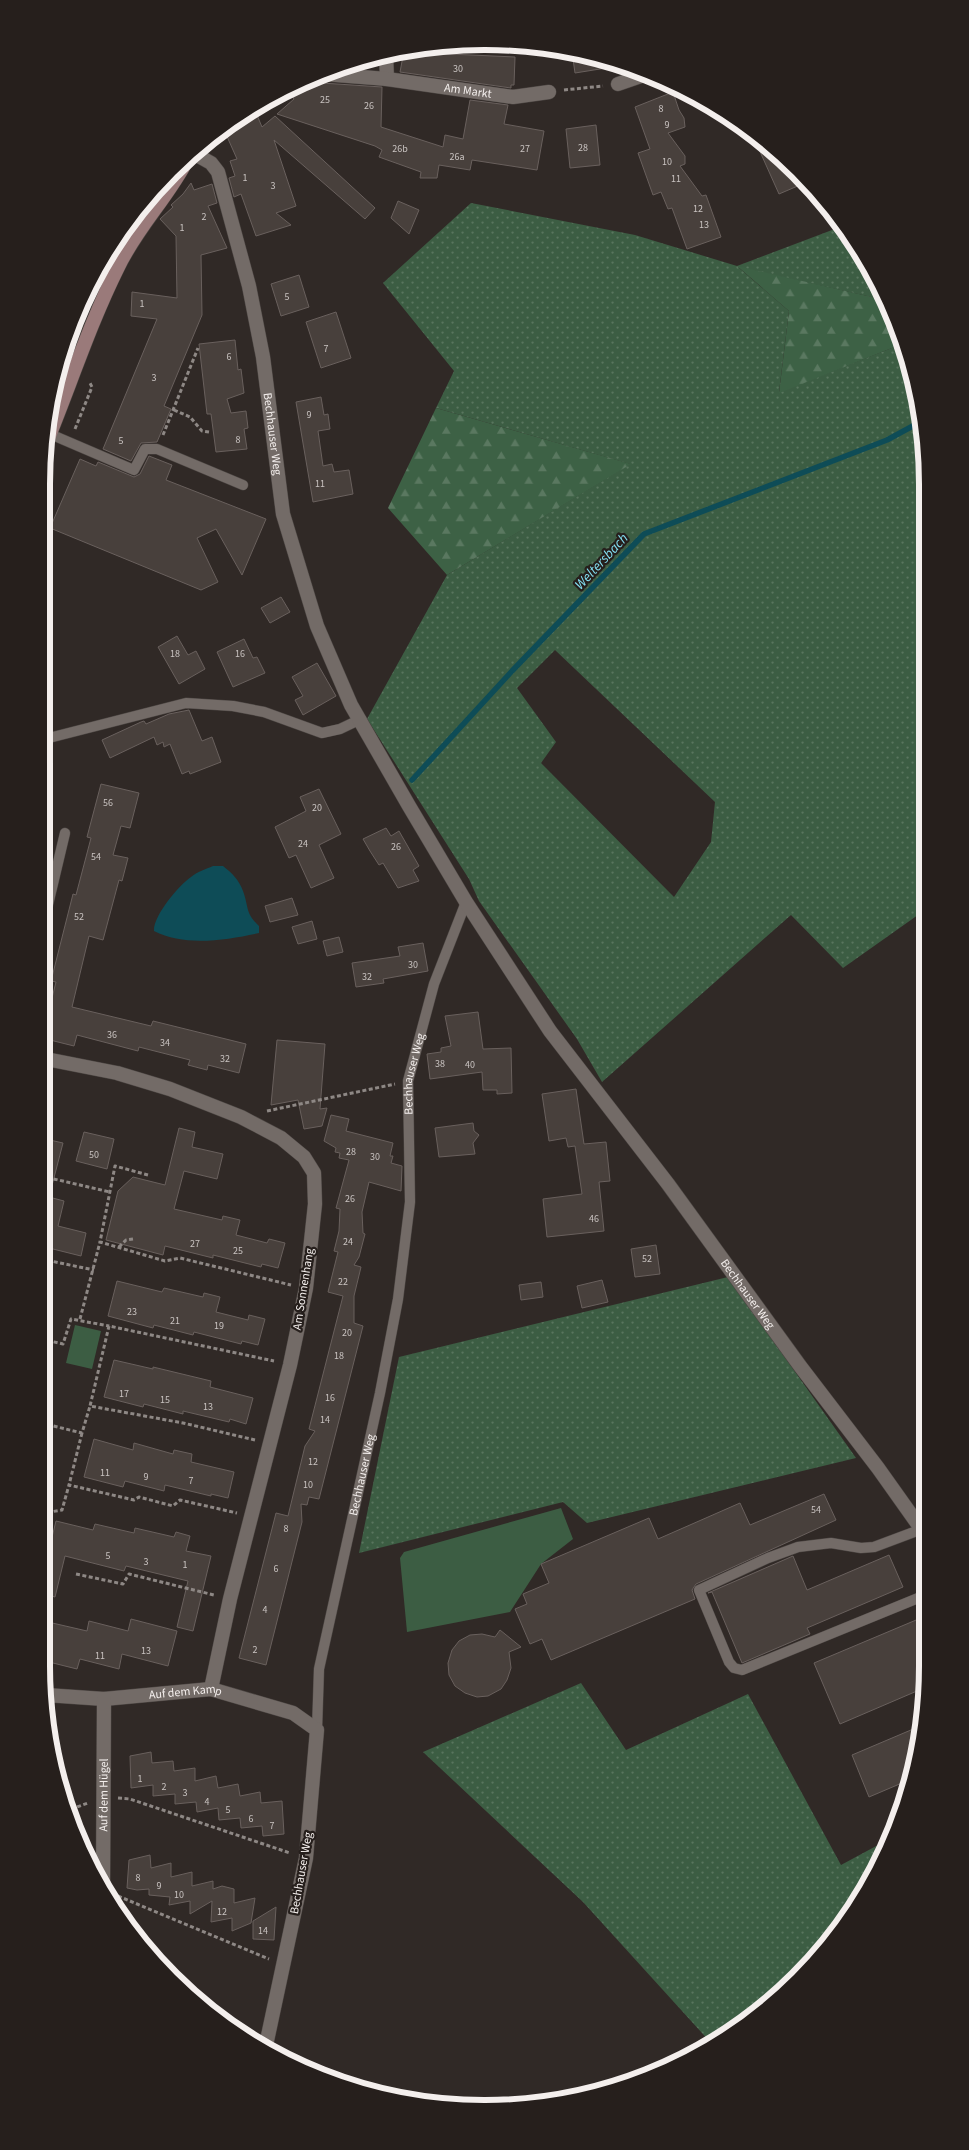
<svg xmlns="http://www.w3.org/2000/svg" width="969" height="2150" font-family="'Source Sans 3',sans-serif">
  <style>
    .grass { fill: url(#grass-dots); fill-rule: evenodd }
    .forest { fill: url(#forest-firs) }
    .park { fill: #3c5d43 }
    .water { fill: #0e4c57 }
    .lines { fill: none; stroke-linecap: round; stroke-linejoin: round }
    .stream { stroke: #0e4c57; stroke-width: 5.5 }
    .building { fill: #48403c; stroke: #69605d }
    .service-casing { stroke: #4d4744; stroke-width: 11 }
    .minor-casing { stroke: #4d4744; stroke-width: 15 }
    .secondary-casing { stroke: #4d4744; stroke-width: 15 }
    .path { stroke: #8e8885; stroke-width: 3; stroke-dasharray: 4 2.5; stroke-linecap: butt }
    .service { stroke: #736b67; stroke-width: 10 }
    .minor { stroke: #736b67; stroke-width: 14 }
    .secondary { stroke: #9a7a7a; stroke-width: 14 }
    .labels { text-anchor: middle; stroke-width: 4.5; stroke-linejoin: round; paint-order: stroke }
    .number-label { font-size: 10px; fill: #c9c3c1 }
    .street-label { font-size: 12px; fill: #f4efed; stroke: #261f1c }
    .water-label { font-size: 14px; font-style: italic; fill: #83dff2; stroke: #261f1c }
    .rim { fill: none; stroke: #f4efed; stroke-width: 6 }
  </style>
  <defs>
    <pattern id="grass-dots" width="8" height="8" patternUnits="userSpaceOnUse" patternTransform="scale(1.25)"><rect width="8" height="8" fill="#3c5d43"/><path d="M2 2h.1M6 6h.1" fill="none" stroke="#59755e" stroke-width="1.8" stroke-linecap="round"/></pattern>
    <pattern id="forest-firs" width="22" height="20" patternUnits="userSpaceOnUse" patternTransform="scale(1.25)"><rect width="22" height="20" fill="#3d6145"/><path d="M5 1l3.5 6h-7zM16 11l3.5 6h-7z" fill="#5a7860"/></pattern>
  </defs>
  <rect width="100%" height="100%" fill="#302926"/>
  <path class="grass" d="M471 203 635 235 737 266 840 227 885 300 738 267 789 311 779 392 902 344 924 426 925 910 843 968 791 915 602 1082 577 1039 479 901 469 879 367 719 447 575 630 464 436 408 454 371 383 283ZM555 650 715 802 711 842 674 897 541 763 556 742 517 688Z
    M728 1277 856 1458 587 1523 563 1502 359 1553 399 1357Z
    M581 1683 626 1750 748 1694 841 1865 891 1838 869 1887 818 1958 712 2044 583 1902 423 1752Z"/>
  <path class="forest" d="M737 266 885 300 894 315 902 344 779 393 789 311Z
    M436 408 631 464 447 575 388 508Z"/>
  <path class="park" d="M75 1325 101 1331 92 1369 66 1363Z
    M561 1508 573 1539 541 1564 510 1612 407 1632 400 1558 404 1552Z"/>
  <path class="water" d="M213 866H223C232 873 239 880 243 891 249 907 245 913 259 926V933C226 940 185 947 154 931 153 916 179 885 191 877 197 872 206 869 213 866Z"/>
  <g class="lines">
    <path class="stream" d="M412 780 512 671 644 534 887 440 922 421"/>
  </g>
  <path class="building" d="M419 48 449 54 515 57 514 85H511V88L400 72 404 51Z
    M572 52 626 64 625 65 575 73Z
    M360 60V68L342 67 348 65Z
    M315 77 322 83 382 87 381 127 443 147 445 135 463 139 470 100 508 105 504 124 544 131 537 170 472 160 470 170 439 165 437 178H420L421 172 379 157 382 150 375 146 277 114 294 99 287 88Z
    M673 92 679 110 684 118 685 127 668 133 685 156V164L680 166 702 196 706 195 721 237 687 249 672 208 668 209 661 192 653 195 638 153 650 149 635 107Z
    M254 108 262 127 275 116 375 208 365 219 274 140 296 206 276 213 291 225 256 236 241 194 234 197 229 178 235 176 230 161 237 159 225 132 241 125 238 118Z
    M596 125 600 165 570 168 566 129Z
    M753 136 792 170 807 182 779 194Z
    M191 183 194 190 212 184 217 203 208 206 227 248 201 255 202 315 164 406 171 409 157 442 141 443 131 461 103 449 157 319 131 316 132 292 177 298 176 236 160 219 173 207 171 205 183 194Z
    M398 201 419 210 409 234 391 218Z
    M299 275 309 307 281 316 271 284Z
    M336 312 351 358 321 368 306 322Z
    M235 340 238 370 241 369 244 393 227 399 231 413 246 411 248 428 244 429 247 449 216 452 211 414H207L199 344Z
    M321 397 324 415 328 414 330 429 318 431 323 466 332 464 334 472 349 470 353 494 313 502 296 402Z
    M149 456 172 465 166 480 266 519 242 575 216 529 197 538 218 582 201 590 50 528 80 459 96 466 98 462 134 477 140 474Z
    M281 597 290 612 270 623 261 608Z
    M177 636 188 655 196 651 205 669 179 684 158 647Z
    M244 639 253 658 257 657 265 673 233 687 217 652Z
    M317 663 336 696 303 715 295 700 303 696 292 677Z
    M189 710 202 741 212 737 221 762 190 774 189 771 182 774 170 744 164 747 163 742 157 745 154 737 110 758 102 740 141 722 144 721 146 724 169 714Z
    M101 784 139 793 130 828 121 826 113 855 128 858 122 881 119 880 103 940 89 936 72 1007 151 1026 153 1021 246 1044 239 1073 208 1065 207 1070 188 1065 190 1060 139 1047 138 1051 77 1035 74 1046 42 1038 56 982 51 981 73 894 76 895 91 838 87 837Z
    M319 789 341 834 319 845 334 878 311 888 296 855 289 858 275 827 306 811 300 797Z
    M386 828 391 836 399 831 419 866 413 870 419 881 398 888 383 863 379 865 370 851 363 839Z
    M292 898 298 915 270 922 265 906Z
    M312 921 317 939 298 944 292 927Z
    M339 937 343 952 327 956 323 941Z
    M423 943 428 971 383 979 384 983 356 987 352 963 400 956 398 947Z
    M478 1012 483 1049 511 1048 512 1093 497 1094V1090H483L482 1072 430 1079 427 1054 441 1052V1048L451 1046 445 1016Z
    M277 1040 325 1044 320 1109 327 1108 322 1126 304 1129 298 1100 271 1105Z
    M576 1089 584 1144 606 1142 610 1181 599 1182 604 1231 547 1237 543 1199 582 1194 575 1146 568 1147 566 1138 549 1141 542 1094Z
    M331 1115 349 1119 346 1131 393 1143 390 1156H393L391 1163 402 1166 401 1191 369 1182 362 1212 363 1233 365 1234 359 1257 354 1265 361 1267 354 1296V1323L363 1326 319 1499 309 1497 307 1505 301 1504 302 1522 266 1665 239 1658 276 1513 288 1516 305 1446 315 1431 309 1429 343 1296 328 1292 338 1252 334 1251 339 1231 340 1209 336 1208 349 1160 339 1158 340 1153 335 1152 336 1148 324 1141Z
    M473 1123 474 1131 479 1135 473 1143 475 1154 439 1157 435 1128Z
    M179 1128 195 1132 192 1147 223 1154 217 1179 184 1171 174 1209 222 1220 223 1216 240 1220 236 1235 267 1243 269 1239 285 1243 278 1268 262 1264 261 1267 213 1255V1258L165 1246 163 1255 106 1240 118 1191 133 1177 165 1185Z
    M84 1132 114 1139 107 1169 76 1161Z
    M41 1138 63 1143 49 1197 64 1201 58 1226 86 1233 81 1256 41 1246Z
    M656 1245 660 1274 635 1277 631 1249Z
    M602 1280 608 1302 582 1308 577 1286Z
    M117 1281 162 1292 164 1288 203 1297 204 1293 220 1297 216 1312 248 1320 249 1315 265 1319 258 1345 242 1341 241 1344 194 1332 193 1335 154 1325 153 1328 108 1316Z
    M541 1282 543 1297 521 1300 519 1285Z
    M114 1360 153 1369V1367L211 1381 210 1387 253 1398 246 1424 230 1419 229 1422 183 1411V1414L144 1404 143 1407 104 1397Z
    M94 1439 133 1450 134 1443 173 1454 174 1450 192 1454 191 1462 234 1472 228 1498 211 1494V1496L165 1485 164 1491 125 1481 123 1487 84 1477Z
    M824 1494 836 1520 696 1584 692 1590 695 1599 551 1660 542 1639 530 1644 515 1609 527 1604 523 1594 549 1583 541 1564 649 1518 658 1539 740 1503 750 1525Z
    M56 1521 93 1530 95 1524 134 1533 135 1528 174 1537 176 1532 190 1536 186 1551 211 1556 193 1631 177 1627 188 1581 126 1566 124 1571 65 1556 55 1597 41 1593V1582Z
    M889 1555 903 1587 807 1628 810 1634 742 1663 712 1592 708 1593 793 1556 807 1590Z
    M928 1615V1666L924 1688 840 1724 814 1663Z
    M131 1619 177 1631 168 1666 122 1654 119 1669 80 1659 77 1669 41 1660V1647L48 1622 87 1631 89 1621 128 1631Z
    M500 1630 521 1647 509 1652 511 1668 507 1680 501 1689 488 1696 477 1697 465 1693 455 1686 449 1675 448 1663 452 1650 459 1641 470 1635 482 1634 495 1637Z
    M918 1727 909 1780 869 1797 852 1755Z
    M151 1752 152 1763 173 1761 174 1771 195 1768V1781L216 1776 218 1788 238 1784 240 1796 260 1792 261 1803 282 1801 284 1834 263 1836 262 1826 241 1828 240 1818 219 1820 218 1808 197 1812 196 1802 175 1804V1794L153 1796V1785L131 1788 130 1756Z
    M150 1855 151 1868 171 1863V1877L192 1872V1886L213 1881V1889L222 1886 234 1889V1903L255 1898 251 1923 232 1931V1918L211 1922 212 1901 190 1914V1901L169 1905 170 1897 149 1895V1889L137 1890 127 1888 129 1860Z
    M276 1907 274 1940 253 1939V1921Z"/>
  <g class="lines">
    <g class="service-casing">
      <g id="service">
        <path d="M50 434 134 470 145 449H157L243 485"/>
        <path d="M41 740 186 703 233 706 264 712 322 733 340 729 361 719"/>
        <path d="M41 934 65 833"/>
        <path d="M922 1529 874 1547 861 1548 831 1543 798 1547 768 1558 699 1590 729 1662 734 1668 742 1670 928 1594"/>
        <path id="s1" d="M317 1730 319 1669 380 1393 398 1299 410 1202 408 1081 434 984 466 902"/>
      </g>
    </g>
    <g class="minor-casing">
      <g id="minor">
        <path d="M386 54 387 79"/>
        <path id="s2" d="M323 74 387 79 513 97 549 92"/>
        <path d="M618 84 647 74"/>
        <path id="s3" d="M193 153 211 163 218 172 249 286 263 357 283 514 317 626 351 705 409 806 466 902 550 1031 668 1184 800 1366 878 1468 927 1537"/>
        <path d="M41 1058 117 1073 170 1089 241 1117 281 1138 304 1157 314 1173 315 1204 306 1288 290 1365 230 1599 211 1689"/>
        <path id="s4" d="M46 1695 104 1699 211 1689 293 1713 317 1730 306 1858 265 2050"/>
        <path id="s5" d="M103 1890 104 1699"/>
      </g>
    </g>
    <g class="secondary-casing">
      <path id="secondary" d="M49 436C72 379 91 321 118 267 137 227 169 196 188 158"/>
    </g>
    <path class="path" d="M564 90 603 86
      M174 410 190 417 202 431 209 432
      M75 429 92 387 90 383
      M163 435 198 348
      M267 1111 395 1084
      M148 1175 115 1166 100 1242 165 1261 180 1258 291 1285
      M41 1176 110 1192
      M119 1247 126 1240 133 1239
      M41 1259 94 1270
      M80 1319 100 1242
      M41 1339 63 1344 71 1319 109 1326
      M41 1423 82 1433 90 1406
      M82 1433 69 1485 134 1500 139 1497 173 1506 180 1500 237 1513
      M255 1440 183 1423 90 1406 109 1326 274 1361
      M41 1510 50 1512 62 1510 69 1485
      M76 1574 123 1584 129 1574 214 1595
      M118 1798 130 1799 290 1853
      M69 1817 77 1807 88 1803
      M118 1896 269 1959"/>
    <use href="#service" class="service"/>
    <use href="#minor" class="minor"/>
    <use href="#secondary" class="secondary"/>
  </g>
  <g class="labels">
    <g class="number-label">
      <text x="458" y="72">30</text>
      <text x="325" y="103">25</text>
      <text x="369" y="109">26</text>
      <text x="661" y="112">8</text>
      <text x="667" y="128">9</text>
      <text x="583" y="151">28</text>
      <text x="400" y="152">26b</text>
      <text x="525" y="152">27</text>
      <text x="457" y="160">26a</text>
      <text x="667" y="165">10</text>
      <text x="245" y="181">1</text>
      <text x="676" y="182">11</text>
      <text x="273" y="189">3</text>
      <text x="698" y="212">12</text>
      <text x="204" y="220">2</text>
      <text x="704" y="228">13</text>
      <text x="182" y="231">1</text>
      <text x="287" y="300">5</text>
      <text x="142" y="307">1</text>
      <text x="326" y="352">7</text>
      <text x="229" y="360">6</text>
      <text x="154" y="381">3</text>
      <text x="309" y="418">9</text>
      <text x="238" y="443">8</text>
      <text x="121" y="444">5</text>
      <text x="320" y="487">11</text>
      <text x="175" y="657">18</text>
      <text x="240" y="657">16</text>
      <text x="108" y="806">56</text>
      <text x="317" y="811">20</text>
      <text x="303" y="847">24</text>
      <text x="396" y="850">26</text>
      <text x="96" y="860">54</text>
      <text x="79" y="920">52</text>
      <text x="413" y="968">30</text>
      <text x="367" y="980">32</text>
      <text x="112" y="1038">36</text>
      <text x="165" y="1046">34</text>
      <text x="225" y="1062">32</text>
      <text x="440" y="1067">38</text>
      <text x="470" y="1068">40</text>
      <text x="351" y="1155">28</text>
      <text x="94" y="1158">50</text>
      <text x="375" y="1160">30</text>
      <text x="350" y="1202">26</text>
      <text x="594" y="1222">46</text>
      <text x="348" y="1245">24</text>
      <text x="195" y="1247">27</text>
      <text x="238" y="1254">25</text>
      <text x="647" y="1262">52</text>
      <text x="343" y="1285">22</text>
      <text x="132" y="1315">23</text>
      <text x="175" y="1324">21</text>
      <text x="219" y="1329">19</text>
      <text x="347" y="1336">20</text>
      <text x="339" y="1359">18</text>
      <text x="124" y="1397">17</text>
      <text x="330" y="1401">16</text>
      <text x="165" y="1403">15</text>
      <text x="208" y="1410">13</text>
      <text x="325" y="1423">14</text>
      <text x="313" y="1465">12</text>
      <text x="105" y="1476">11</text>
      <text x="146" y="1480">9</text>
      <text x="191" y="1484">7</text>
      <text x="308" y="1488">10</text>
      <text x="816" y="1513">54</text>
      <text x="286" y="1532">8</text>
      <text x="108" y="1559">5</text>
      <text x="146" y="1565">3</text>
      <text x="185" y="1568">1</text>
      <text x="276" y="1572">6</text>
      <text x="265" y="1613">4</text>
      <text x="255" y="1653">2</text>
      <text x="146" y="1654">13</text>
      <text x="100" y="1659">11</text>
      <text x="140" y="1782">1</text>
      <text x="164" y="1790">2</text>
      <text x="185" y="1796">3</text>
      <text x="207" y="1805">4</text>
      <text x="228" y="1813">5</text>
      <text x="251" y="1822">6</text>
      <text x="272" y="1829">7</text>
      <text x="138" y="1881">8</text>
      <text x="159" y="1889">9</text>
      <text x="179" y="1898">10</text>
      <text x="222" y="1915">12</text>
      <text x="263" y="1934">14</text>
    </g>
    <g class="street-label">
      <text dy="4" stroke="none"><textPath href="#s2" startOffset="146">Am Markt</textPath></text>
      <text dy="4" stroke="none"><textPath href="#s3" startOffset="300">Bechhauser Weg</textPath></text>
      <text dy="4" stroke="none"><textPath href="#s1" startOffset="666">Bechhauser Weg</textPath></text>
      <text transform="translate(303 1289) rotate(-81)" y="4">Am Sonnenhang</text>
      <text dy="4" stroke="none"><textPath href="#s3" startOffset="1295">Bechhauser Weg</textPath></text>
      <text dy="4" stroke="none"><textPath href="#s1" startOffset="260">Bechhauser Weg</textPath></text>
      <text dy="4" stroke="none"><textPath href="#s4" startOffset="140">Auf dem Kamp</textPath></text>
      <text dy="4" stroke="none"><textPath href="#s5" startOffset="95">Auf dem Hügel</textPath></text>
      <text transform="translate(301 1873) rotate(-80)" y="4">Bechhauser Weg</text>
    </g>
    <g class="water-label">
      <text transform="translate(601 561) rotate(-47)" y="5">Weltersbach</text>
    </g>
  </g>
  <path d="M0 0H969V2150H0ZM484 50H485A434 434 0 0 1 919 484V1666A434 434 0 0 1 485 2100H484A434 434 0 0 1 50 1666V484A434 434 0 0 1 484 50Z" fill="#261f1c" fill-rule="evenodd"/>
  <path class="rim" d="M484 50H485A434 434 0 0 1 919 484V1666A434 434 0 0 1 485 2100H484A434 434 0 0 1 50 1666V484A434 434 0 0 1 484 50Z"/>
</svg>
